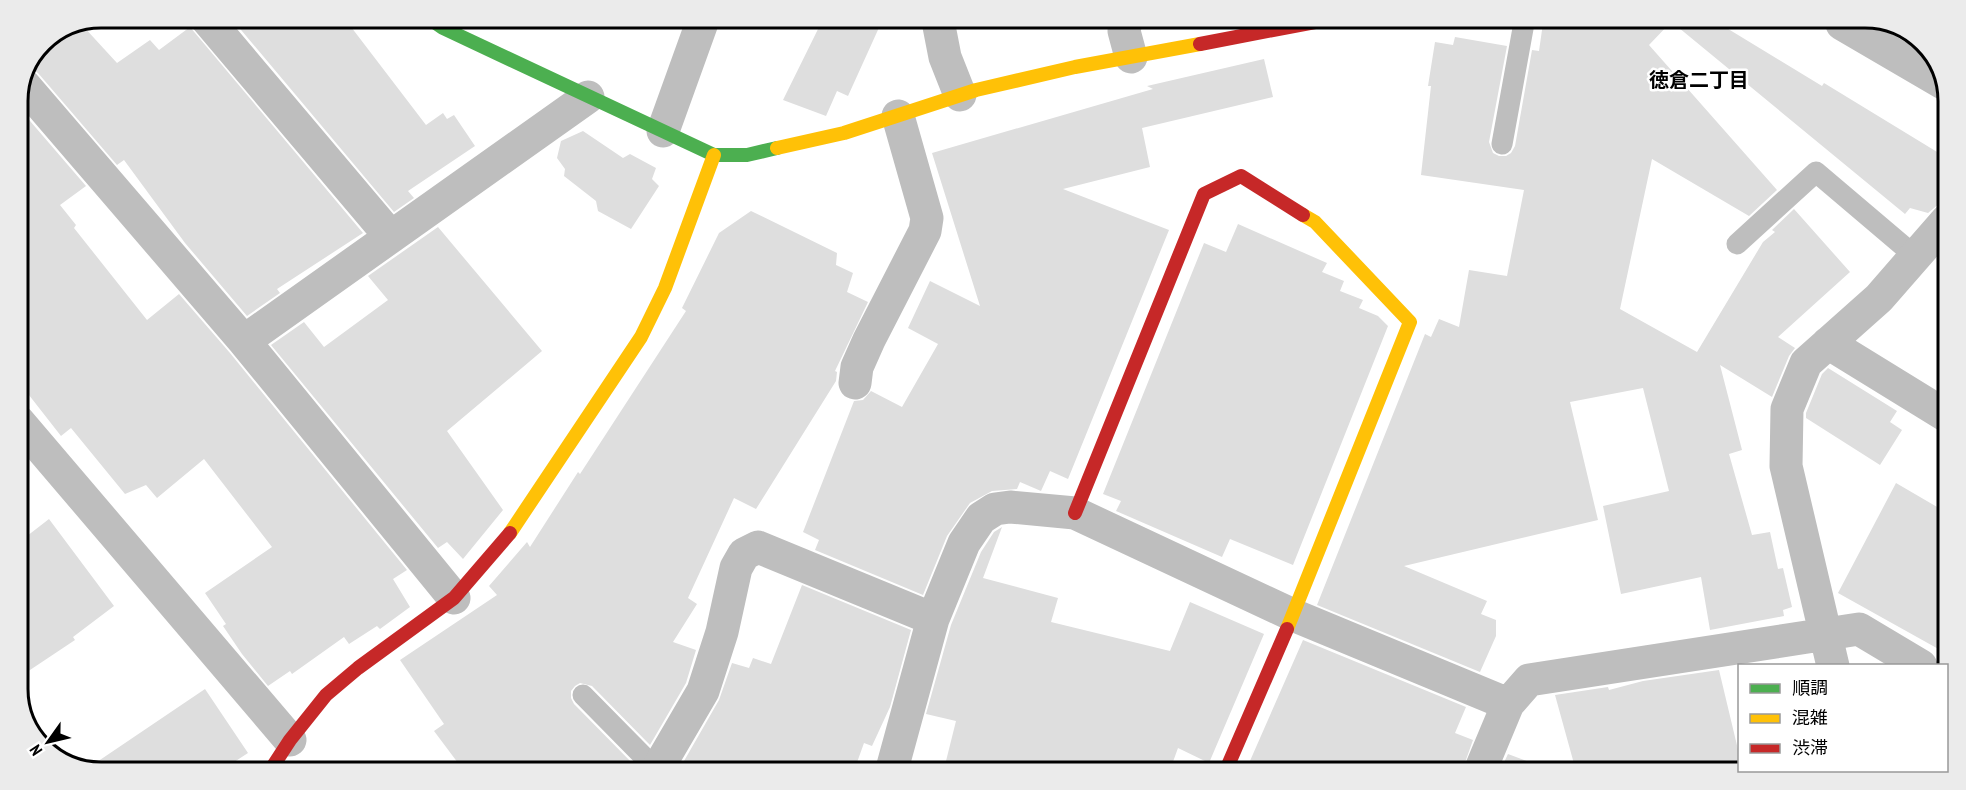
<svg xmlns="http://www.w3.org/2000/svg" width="1966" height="790" font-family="'PT Sans Narrow','Noto Sans JP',sans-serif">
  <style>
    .building { fill: #dedede }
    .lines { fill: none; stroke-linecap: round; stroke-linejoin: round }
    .lane { stroke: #bebebe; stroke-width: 21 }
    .street { stroke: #bebebe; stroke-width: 33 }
    .fast { stroke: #4caf50; stroke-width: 14 }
    .slow { stroke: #ffc107; stroke-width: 14 }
    .jam { stroke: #c62828; stroke-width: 14 }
    .labels { text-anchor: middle; stroke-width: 5; stroke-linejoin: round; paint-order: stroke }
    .neighbourhood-label { font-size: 20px; font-weight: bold; fill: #000; stroke: #fff }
    .rim { fill: none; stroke: #000; stroke-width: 3 }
  </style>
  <rect width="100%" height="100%" fill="#fff"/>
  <path class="building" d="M231 18 345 19 426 125 443 113 447 119 454 115 475 146 408 191 414 198 394 212Z
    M822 21H882L848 96 837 91 826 116 783 100Z
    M1543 23H1670L1649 45 1777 190 1749 216 1652 159 1620 309 1697 352 1763 242 1775 232 1772 230 1794 209 1850 272 1778 337 1795 348 1789 356 1772 397 1720 365 1742 450 1729 454 1752 535 1770 532 1778 569 1783 568 1792 607 1783 610 1784 616 1710 630 1701 577 1621 594 1603 506 1669 491 1643 388 1570 402 1598 520 1404 566 1487 601 1481 614 1496 620V636L1480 672 1317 605 1425 334 1431 337 1439 319 1459 327 1469 270 1507 276 1524 190 1421 175 1431 86H1428L1435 42 1453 45 1455 37 1507 46 1489 142 1493 153 1499 156H1506L1511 153 1515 146 1532 50 1539 51Z
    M1673 23 1720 24 1822 86 1824 83 1947 158V202L1940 203 1928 213 1910 208 1905 214Z
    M83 26 117 63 150 40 159 50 190 27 363 233 277 289 280 293 247 316 185 243 124 160 117 165 38 73 31 68 43 42Z
    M1264 59 1273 97 1142 128 1150 167 1063 189 1169 230 1068 479 1050 471 1041 491 1020 482 1017 489 992 491 970 503 947 536 923 595 815 550 819 540 803 532 854 401 863 400 871 391 902 407 938 344 908 328 930 281 980 306 932 153 1153 89 1147 86Z
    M18 107 86 186 60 205 76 225 74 228 147 320 179 294 230 353 407 570 393 579 410 607 380 629 377 626 349 644 344 637 292 674 290 671 268 686 242 654 223 626 226 624 205 593 272 547 204 459 157 498 146 485 125 494 71 428 61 436 18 381Z
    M583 131 623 158 630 154 656 168 652 179 659 186 631 229 598 211 596 201 564 176 565 169 557 158 561 141Z
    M751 211 837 253 836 265 853 273 847 292 868 302 835 371 837 372 836 381 756 509 734 498 688 598 697 604 673 642 696 650 686 683 650 745 592 686 580 683 575 686 571 691V698L574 704 637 768 461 767 434 731 444 724 400 660 497 595 489 586 527 542 530 547 578 472 580 474 686 311 682 308 719 233Z
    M1238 224 1327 263 1322 272 1344 281 1340 291 1363 300 1359 308 1378 316 1388 326 1293 565 1230 539 1222 557 1116 511 1121 501 1103 494 1204 243 1226 252Z
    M438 227 542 351 447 431 503 510 463 559 447 542 438 548 271 345 304 322 324 347 388 300 368 276Z
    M1828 368 1897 411 1890 422 1902 430 1880 465 1806 418V413L1822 374Z
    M1896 483 1944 511 1942 651 1838 593Z
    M49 519 114 606 73 637 75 640 18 678V543Z
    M1002 527 983 578 1058 598 1051 622 1170 651 1190 602 1264 634 1209 763 1178 748 1170 770 944 769 956 721 926 714 951 625 981 552 994 532Z
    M802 585 911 630 890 707 872 746 864 743 855 768H680L719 700 732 663 749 668 753 658 771 664Z
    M1303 640 1466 707 1455 733 1473 740 1462 771 1246 770Z
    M1719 670 1740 758V762L1729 765 1730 772 1576 771 1555 695 1608 687 1609 690 1643 681Z
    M205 689 248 753 228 766H91Z
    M1508 754 1545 768 1544 771H1500Z"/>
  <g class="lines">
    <path class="lane" d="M1502 144 1524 23
      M1737 244 1816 172 1915 256
      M583 695 655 768"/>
    <path class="street" d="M206 18 391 237
      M938 21 945 57 960 95
      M1126 22 1124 31 1131 57
      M1842 24 1943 83
      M24 85 244 341 454 598
      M663 131 703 20
      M244 341 588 97
      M1828 343 1945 415
      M855 383 857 367 869 340 925 231 927 218 898 116
      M18 421 290 740
      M1833 666 1786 466 1787 409 1806 363 1879 298 1947 220
      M658 768 703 691 722 632 736 568 744 554 758 547 933 619
      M892 769 933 619 964 543 981 518 995 509 1010 507 1075 513 1293 615 1508 704
      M1856 770V772
      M1480 771 1508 704 1529 680 1859 629 1921 666"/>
    <path class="fast" d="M430 19 443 28 714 155H747L777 148"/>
    <path class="slow" d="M777 148 844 133 976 90 1075 67 1200 44
      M510 533 641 337 665 288 714 155
      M1287 629 1410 322 1315 222 1303 215"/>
    <path class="jam" d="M1200 44 1315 22
      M1075 513 1204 194 1241 176 1303 215
      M273 766 290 740 326 695 358 668 454 598 510 533
      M1226 770 1287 629"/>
  </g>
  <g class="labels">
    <g class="neighbourhood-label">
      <text x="1699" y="87">徳倉二丁目</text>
    </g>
  </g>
  <path d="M0 0H1966V790H0ZM101 28H1865A73 73 0 0 1 1938 101V689A73 73 0 0 1 1865 762H101A73 73 0 0 1 28 689V101A73 73 0 0 1 101 28Z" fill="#ebebeb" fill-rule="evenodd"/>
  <path class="rim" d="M101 28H1865A73 73 0 0 1 1938 101V689A73 73 0 0 1 1865 762H101A73 73 0 0 1 28 689V101A73 73 0 0 1 101 28Z"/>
  <rect x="1738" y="664" width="210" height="108" fill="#ffffff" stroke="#999999" stroke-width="1.5"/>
  <rect x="1750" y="684" width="30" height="9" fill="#4caf50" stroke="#999999" stroke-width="1.5"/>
  <text x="1792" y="694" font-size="18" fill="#000000">順調</text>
  <rect x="1750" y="714" width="30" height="9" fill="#ffc107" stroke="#999999" stroke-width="1.5"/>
  <text x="1792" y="724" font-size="18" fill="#000000">混雑</text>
  <rect x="1750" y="744" width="30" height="9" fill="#c62828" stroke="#999999" stroke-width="1.5"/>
  <text x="1792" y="754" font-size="18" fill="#000000">渋滞</text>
  <g transform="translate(48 742) rotate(236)" stroke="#ffffff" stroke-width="4.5" paint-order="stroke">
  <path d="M0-4.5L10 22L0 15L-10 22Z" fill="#000000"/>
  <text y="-9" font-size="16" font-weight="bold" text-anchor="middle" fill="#000000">N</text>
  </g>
</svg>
